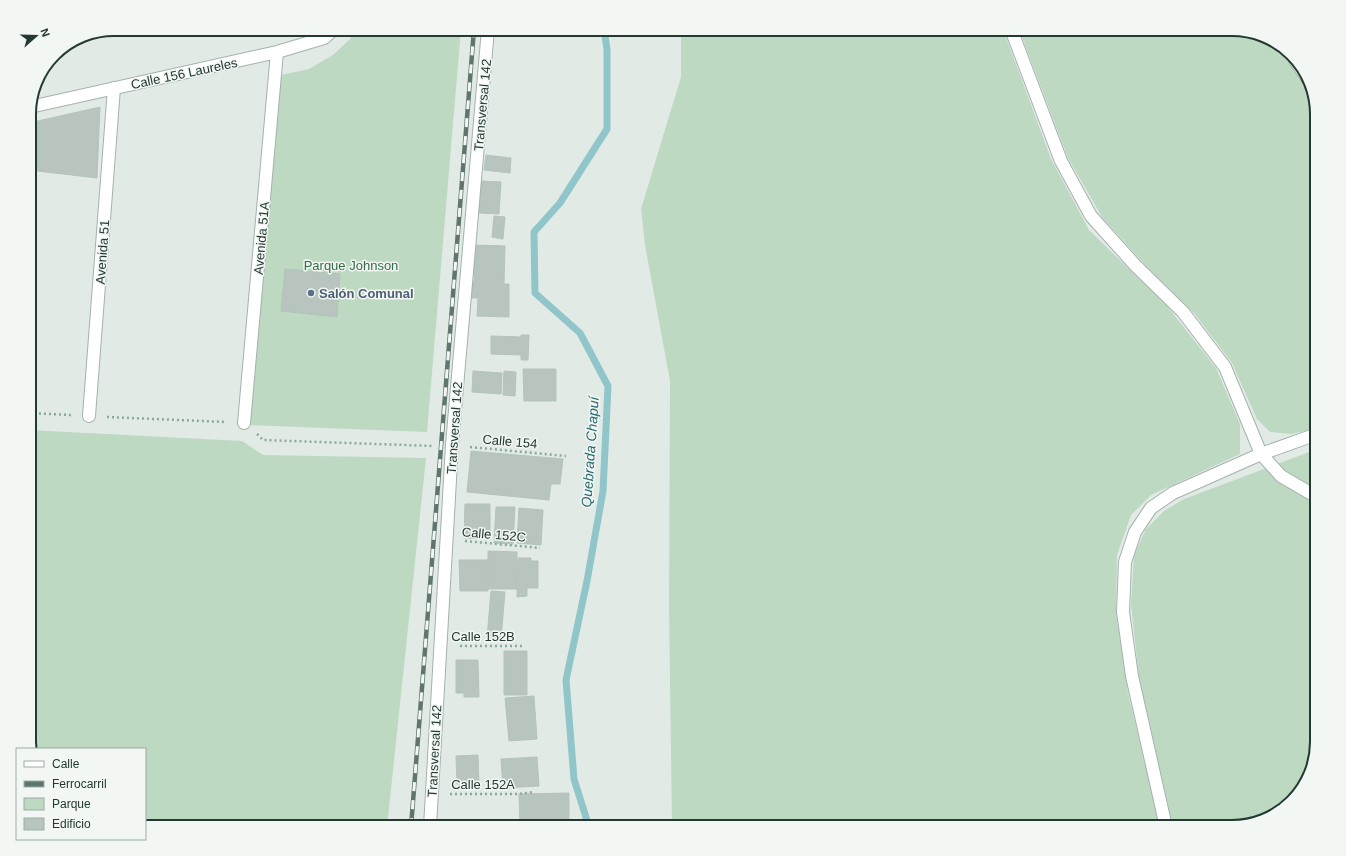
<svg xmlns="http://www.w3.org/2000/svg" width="1346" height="856" font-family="Arial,sans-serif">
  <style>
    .green { fill: #bdd9c2 }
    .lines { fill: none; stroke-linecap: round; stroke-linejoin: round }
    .stream { stroke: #90c5c9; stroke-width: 7 }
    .building { fill: #b8c5bf; stroke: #b5c3bc }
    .service-casing { stroke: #a5b1ac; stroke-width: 14 }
    .minor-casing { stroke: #a5b1ac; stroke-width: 14 }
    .path { stroke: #86aa9c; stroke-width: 2.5; stroke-dasharray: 2 3; stroke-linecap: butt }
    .service { stroke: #fff; stroke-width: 12 }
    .minor { stroke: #fff; stroke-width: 12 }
    .rail-casing { stroke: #5f756d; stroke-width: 4.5 }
    .rail { stroke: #f2f7f4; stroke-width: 3; stroke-dasharray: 9; stroke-linecap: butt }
    .service-dot { fill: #5c6f8a; stroke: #f2f7f4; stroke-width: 1.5 }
    .labels { text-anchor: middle; stroke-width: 3; stroke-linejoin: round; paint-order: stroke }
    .street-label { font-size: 13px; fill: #243932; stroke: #f2f7f4 }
    .park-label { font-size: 13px; fill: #336b44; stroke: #f2f7f4 }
    .service-label { font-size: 13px; font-weight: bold; fill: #4e5e75; stroke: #f2f7f4; text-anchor: start }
    .water-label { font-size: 14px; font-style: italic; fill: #25686e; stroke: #f2f7f4 }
    .rim { fill: none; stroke: #243932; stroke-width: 2 }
  </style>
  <rect width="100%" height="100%" fill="#e2eae6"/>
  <path class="green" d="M353 29H461L427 432 248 425 277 76 309 69 333 55 350 39Z
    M681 29H1003L1051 159 1089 230 1167 306 1216 368 1240 424V454L1151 495 1131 515 1117 555 1116 614 1128 693 1160 827H672L669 607 670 381 645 245 641 209 681 77Z
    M1019 29H1232L1276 42 1313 98 1317 114V428L1291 434 1270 432 1257 419 1232 363 1194 313 1147 267 1102 217 1068 158Z
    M29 430 242 441 263 455 426 458 387 827H145V749H30Z
    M1317 449V742L1303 789 1274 816 1232 827H1173L1139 676 1131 605 1134 555 1146 529 1164 511 1184 499Z"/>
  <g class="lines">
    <path class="stream" d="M589 827 574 779 566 680 587 581 603 491 608 386 580 333 535 293 534 232 560 203 607 129V49L604 29"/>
  </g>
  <path class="building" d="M100 107 97 178 29 170V123Z
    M486 155 511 158 510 173 484 170Z
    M481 181 501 182 499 214 479 213Z
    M494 216 505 217 503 239 492 237Z
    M474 245 505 246 504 284H509V317L477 316 478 298H471V281H474L475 277 473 276Z
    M285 269 340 274 337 317 281 311Z
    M521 335H529L528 360H521V355L491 354V336L521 337Z
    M523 369H556V401H524Z
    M473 371 502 373 501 394 472 392Z
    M504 371 516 372 515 396 503 395Z
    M471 451 563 459 560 484H551L549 500 467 492Z
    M465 504H490V539L464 538Z
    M496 507H515L513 544 494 543Z
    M519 508 543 510 541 545 517 543Z
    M488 551 517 552V589H488Z
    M518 558H531V561H538V588H527V596L517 597Z
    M459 560H488V591H460Z
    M491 591 505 592 501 639 487 638Z
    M504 651H527V695H504Z
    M456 660H478L479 697H464V693H456Z
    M534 696 537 739 509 741 505 698Z
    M478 755 479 784H457L456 756Z
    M537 757 539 786 503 788 501 759Z
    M569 793V827H520L519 794Z"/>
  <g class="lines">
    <g class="service-casing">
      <path id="service" d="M1011 29 1061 161 1091 216 1135 265 1183 312 1225 367 1261 454 1281 476 1317 497
        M1295 60 1308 79
        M89 416 114 88
        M1166 827 1132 676 1123 612 1125 562 1135 532 1151 508 1173 493 1261 454 1317 434"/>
    </g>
    <g class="minor-casing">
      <path id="minor" d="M30 107 277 52 324 38 334 29
        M244 423 277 52
        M430 827 452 445 488 29"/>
    </g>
    <path class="path" d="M29 413 71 415
      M107 417 226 422
      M257 434 263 440 434 446
      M470 447 566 456
      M465 541 540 548
      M460 646H525
      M450 794H519L533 792"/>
    <use href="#service" class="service"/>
    <use href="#minor" class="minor"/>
    <g class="rail-casing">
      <path id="rail" d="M411 827 474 29"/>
    </g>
    <use href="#rail" class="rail"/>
  </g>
  <circle class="service-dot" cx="311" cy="293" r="4"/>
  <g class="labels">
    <g class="street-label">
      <text transform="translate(184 73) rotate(-12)" y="5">Calle 156 Laureles</text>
      <text transform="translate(482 105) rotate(-85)" y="5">Transversal 142</text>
      <text transform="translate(261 238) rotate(-85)" y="5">Avenida 51A</text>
      <text transform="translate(102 252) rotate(-86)" y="5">Avenida 51</text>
      <text transform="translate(454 428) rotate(-86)" y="5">Transversal 142</text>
      <text transform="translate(510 441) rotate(5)" y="5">Calle 154</text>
      <text transform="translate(494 534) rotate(5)" y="5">Calle 152C</text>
      <text x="483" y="641">Calle 152B</text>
      <text transform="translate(434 751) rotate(-87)" y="5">Transversal 142</text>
      <text x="483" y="789">Calle 152A</text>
    </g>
    <g class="park-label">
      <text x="351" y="270">Parque Johnson</text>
    </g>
    <g class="service-label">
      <text x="319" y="298">Salón Comunal</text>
    </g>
    <g class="water-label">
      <text transform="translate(590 452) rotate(-86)" y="5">Quebrada Chapuí</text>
    </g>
  </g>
  <path d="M0 0H1346V856H0ZM114 36H1232A78 78 0 0 1 1310 114V742A78 78 0 0 1 1232 820H114A78 78 0 0 1 36 742V114A78 78 0 0 1 114 36Z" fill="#f2f7f4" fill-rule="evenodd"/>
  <path class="rim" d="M114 36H1232A78 78 0 0 1 1310 114V742A78 78 0 0 1 1232 820H114A78 78 0 0 1 36 742V114A78 78 0 0 1 114 36Z"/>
  <rect x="16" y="748" width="130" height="92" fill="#f2f7f4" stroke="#a0aba6"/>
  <rect x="24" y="761" width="20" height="6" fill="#ffffff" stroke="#a0aba6"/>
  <text x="52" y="768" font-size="12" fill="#243932">Calle</text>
  <rect x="24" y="781" width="20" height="6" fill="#5f756d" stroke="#a0aba6"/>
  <text x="52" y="788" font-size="12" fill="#243932">Ferrocarril</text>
  <rect x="24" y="798" width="20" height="12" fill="#bdd9c2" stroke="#a0aba6"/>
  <text x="52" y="808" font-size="12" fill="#243932">Parque</text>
  <rect x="24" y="818" width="20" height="12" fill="#b8c5bf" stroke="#a0aba6"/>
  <text x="52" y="828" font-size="12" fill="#243932">Edificio</text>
  <g transform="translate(36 36) rotate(70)" stroke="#f2f7f4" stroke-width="3" paint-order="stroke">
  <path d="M0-3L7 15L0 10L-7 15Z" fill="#243932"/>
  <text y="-6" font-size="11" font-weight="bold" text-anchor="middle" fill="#243932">N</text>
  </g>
</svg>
